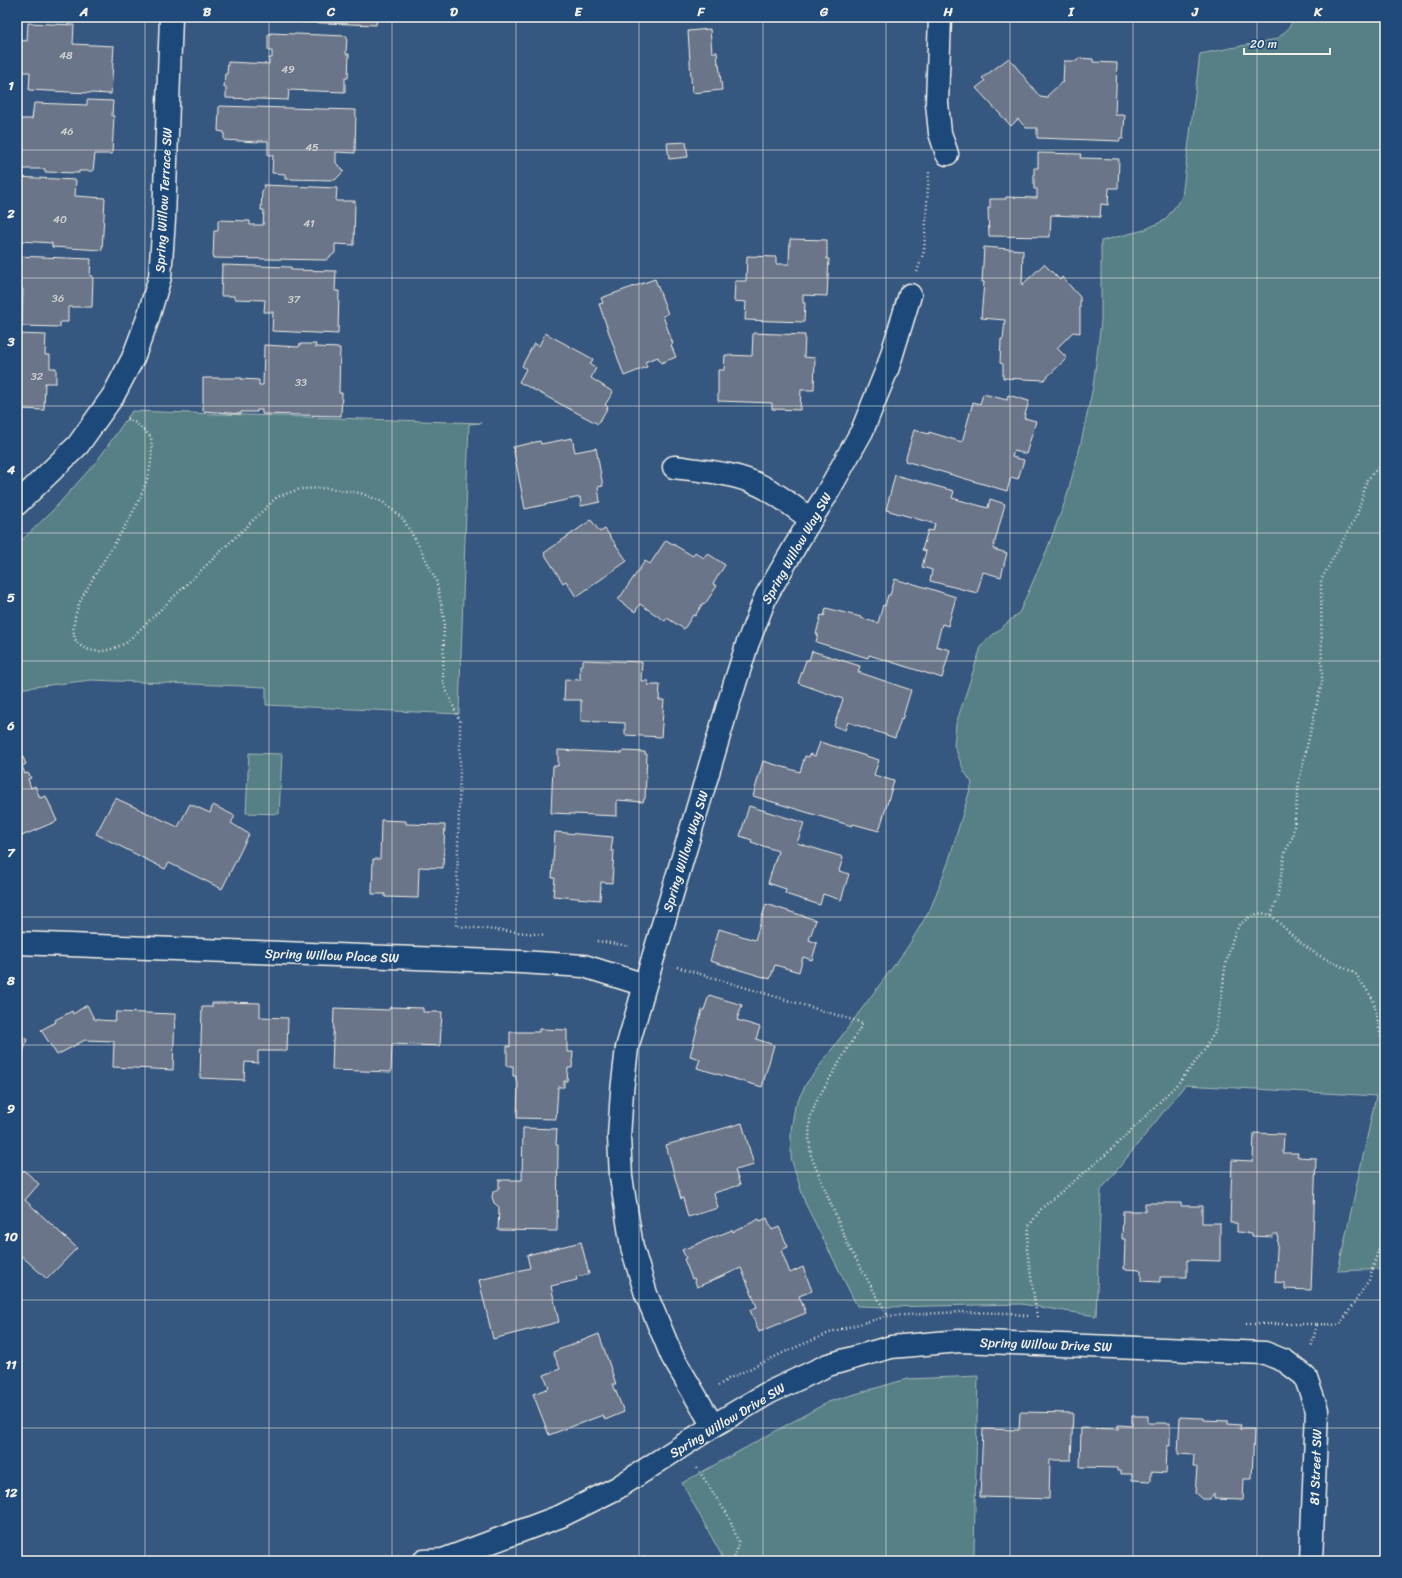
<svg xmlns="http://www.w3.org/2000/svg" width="1402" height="1578" font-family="Sriracha,sans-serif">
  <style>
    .green { fill: #578086; stroke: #a6b8b7 }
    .building { fill: #6b758a; stroke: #f4f1e8 }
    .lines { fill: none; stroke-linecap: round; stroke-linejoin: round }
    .street-casing { stroke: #f4f1e8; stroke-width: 25 }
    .path { stroke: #f4f1e8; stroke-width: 2.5; stroke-dasharray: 1 3; stroke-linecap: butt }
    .street { stroke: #1f4a7a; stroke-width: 22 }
    .grid { fill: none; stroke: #f4f1e8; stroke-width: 1; stroke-opacity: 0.55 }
    .labels { text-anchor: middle; stroke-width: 3; stroke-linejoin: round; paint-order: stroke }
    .number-label { font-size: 11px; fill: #d2d2d0 }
    .street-label { font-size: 13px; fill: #f4f1e8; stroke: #1f4a7a }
    .neatline { fill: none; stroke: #f4f1e8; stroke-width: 1.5 }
    .grid-label { font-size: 13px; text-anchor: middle; font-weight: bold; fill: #f4f1e8 }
  </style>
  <rect width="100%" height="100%" fill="#36577f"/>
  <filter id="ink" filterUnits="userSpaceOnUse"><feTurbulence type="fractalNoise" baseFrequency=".025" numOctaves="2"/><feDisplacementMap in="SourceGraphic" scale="8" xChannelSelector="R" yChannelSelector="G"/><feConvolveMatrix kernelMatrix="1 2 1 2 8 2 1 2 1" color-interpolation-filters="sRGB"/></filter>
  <g filter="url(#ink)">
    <path class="green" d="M1295 17H1385V1269L1338 1271 1376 1096 1185 1085 1101 1190 1096 1316 1021 1304 889 1307 857 1306 805 1203 791 1158V1130L795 1106 806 1084 907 948 930 910 948 863 972 783 964 771 954 745 956 724 982 644 1019 613 1046 552 1066 499 1080 447 1093 387 1101 321V241L1144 230 1165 220 1182 197 1200 54 1277 39 1288 29Z
      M132 411 481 423 469 424 459 714 266 705V687L91 680 17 689V545L55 508 97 461Z
      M249 753 282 754 279 814 246 813Z
      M978 1376 974 1554 962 1561H718L722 1556 682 1483 828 1402 907 1379Z"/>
    <path class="building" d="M285 17H377L376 25 299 22V19H285Z
      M28 23 74 25 73 44 114 46 111 94 29 90 30 72H17L18 40 27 41Z
      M710 29 712 52H717L718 63H717L719 64 722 90 692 93 688 31Z
      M270 33 347 36 346 54H349L348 78H345V92L289 90 288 100 226 98V87H224L225 74H227L228 62 269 64V58H272V51H269L268 49V35H270Z
      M1009 58 1040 97 1048 98 1047 96 1063 81V83L1064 61H1077L1078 58 1093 59V62L1117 63 1115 115H1125L1123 139 1120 138V141L1037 138V128H1026L1018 119 1011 126 976 88 985 81 982 78Z
      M87 100 113 101 112 116H114L112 154H95L93 171H79V173L45 172V169H22L23 143H20L21 119H32L34 103 87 105Z
      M219 106 356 110 355 153 336 152V163L344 171 335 180 285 179V174L272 173 273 155H268V141H258V142L224 140V132L218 131Z
      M686 142 688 157 669 159 667 143Z
      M1038 153 1081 154 1080 158 1119 159 1118 188H1109L1108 205 1101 204 1100 217 1051 215 1050 237 989 236 988 208H990V199H1006V197L1037 198V189H1034V168H1038Z
      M17 177 76 180 75 196 105 198 102 250 52 247V243L21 241 20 249H17Z
      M264 185 337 188 336 201H355L354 245 335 244V253L326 260 213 258 214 231H218V220L250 221V225H263L264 210H261L262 191H263Z
      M790 239 827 240V259H829L827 296 803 295V303H805L804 322 745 320 746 302 734 301 735 281H746L747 256 776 257V264H789Z
      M984 247 1023 250 1022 285 1044 264 1060 280 1062 277 1080 297V333L1073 332 1057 348 1067 358 1044 380 1003 378V364L1000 363 1001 339H1003L1005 320 981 318 984 282H982Z
      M17 256 91 259 90 276H93L92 307H68V322H60V327L22 326 23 289H17Z
      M222 265 291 267V270L336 271 335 291H339L338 334 272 331 273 312H264L265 300 234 299V296H221Z
      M655 279 668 314 663 316 673 344 671 345 676 357 661 363 658 357 645 362 647 367 624 376 599 304 603 303 601 298Z
      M545 333 593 359 590 365 596 368 591 378 613 392 605 405 608 407 598 424 519 382 526 369 522 366 534 343 539 346Z
      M753 333 805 335 804 357 815 358 814 390H801L800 410 772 409V403L718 401V370H724L725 355 752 356Z
      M17 334 46 335 45 355H50V368H56V383H45L44 410 19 409V407H17Z
      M300 344H316L315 347 340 348 339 393H342L341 416 262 414V410H257V412H241V414L203 411V378H242L241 379 259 380V385H263L264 345 299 347Z
      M983 394 1007 400 1008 395 1029 401 1024 418 1036 421 1026 454 1014 451 1012 457 1024 460 1018 479 1011 477 1007 491 905 461 914 430 929 434V432L962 442 973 402 980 404Z
      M572 438 575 452 596 448 603 486 598 487 600 502 581 506 580 497 525 509 513 447 540 441 541 444Z
      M895 475 954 491 952 498 988 508 990 499 1005 504 993 549 1007 553 1001 577 983 572 977 593 930 581 932 570 922 567 926 551 922 550 928 530 933 531 935 524 886 510Z
      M591 520 600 532 605 529 627 561 576 597 566 581 563 583 544 553Z
      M666 540 693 556 695 552 704 558 707 553 725 565 713 584 717 586 705 604 703 603 695 616 693 615 684 629 667 618 665 621 640 604 635 612 618 600 645 561 650 564Z
      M895 579 908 583V582L956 597 948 626 942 624 936 646 950 650 942 678 869 655 868 658 816 642 818 634H816L821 615 824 616 826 608 861 617V618L878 623 883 605 885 606 888 595H890Z
      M812 651 860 666 858 672 911 690 902 720 901 719 895 738 848 722 845 730 834 726 843 699 798 683 806 660H809Z
      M583 660 642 662 641 681H648V685H660L659 700H664L661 737 625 735V723L581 721V700H564L565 679 580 680V665H583Z
      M820 742 879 760 874 775 894 781 879 831 853 824 852 826 753 796 763 761 800 772 805 756 809 757 810 754 815 756Z
      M558 750 622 753 623 751 645 752V754H647L645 799H644L643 802 617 800V816L551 813 553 766H558Z
      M21 753 26 764 22 766 25 774 28 773 31 778 28 779 31 788 35 786 40 798 46 796 57 821 17 838V755Z
      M115 798 178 827 190 804 210 813 213 805 235 816 231 823 249 834 222 889 169 863 165 869 96 834Z
      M749 806 804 823 797 843 843 857 839 871 849 874 841 900 823 894 820 905 785 894 786 889 768 883 778 851 751 842 752 840 740 836Z
      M381 820 406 821V824L445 825 443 868 419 867 418 898 385 897V894H372L373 859H380Z
      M555 832 613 837 611 851H614L612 883 601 882 600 900 553 896 555 878H552Z
      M766 904 816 920 809 940 817 943 812 960 803 957 799 972 775 965 770 979 710 961 719 929 755 940Z
      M709 995 742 1005 737 1020 760 1027 756 1039 774 1045 762 1087 697 1068 700 1059 690 1056 702 1010H704Z
      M227 1002 260 1003V1017L288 1018 287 1051H258V1063L245 1062 244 1080 200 1078 202 1007H212V1003H227Z
      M87 1005 94 1019 99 1020 115 1021 116 1012 175 1014 173 1070 113 1067 114 1041 85 1040 57 1055 41 1030 56 1022 55 1020 72 1011 73 1014Z
      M390 1007 423 1008V1012H442L440 1046 392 1044 391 1072 332 1070 334 1008 389 1010Z
      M539 1029 567 1030V1052H573L572 1068H568L567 1081H564V1087H558L556 1119 517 1118 518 1082H516V1076H513V1066H507V1046L510 1047V1032H539Z
      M17 1036 27 1039 17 1073Z
      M742 1123 754 1165 735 1170 740 1185 714 1193 718 1208 688 1217 683 1198 681 1199 666 1145Z
      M523 1128 557 1129 556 1145H558L557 1231 498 1230 499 1207 494 1203 492 1197 493 1192 499 1188V1180H522Z
      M1254 1133 1284 1134 1283 1153H1298L1297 1157 1316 1158 1311 1290 1285 1289V1283L1275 1282 1278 1234H1273V1237L1252 1236V1233L1237 1232V1223H1230L1232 1160 1253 1161Z
      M24 1170 39 1184 25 1200 77 1248 47 1279 17 1252V1177Z
      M1145 1203H1181V1206H1202V1223H1220V1261L1187 1260V1277H1160V1282L1141 1281V1270L1124 1269 1125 1239H1122L1123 1211H1145Z
      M767 1218 772 1230 779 1227 788 1247 781 1250 790 1273 803 1267 812 1291 799 1296 806 1313 759 1332 750 1310 757 1307 741 1268 697 1287 694 1278 692 1279 684 1259 686 1258 682 1250 732 1230 733 1232 759 1219 760 1221Z
      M581 1242 589 1274 576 1277 577 1280 551 1286 559 1322 493 1339 479 1280 530 1268 527 1255Z
      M599 1334 616 1384H613L624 1412 605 1420 603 1415 549 1435 533 1394 549 1388 544 1375 560 1369 553 1352Z
      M1020 1412 1073 1413 1071 1460H1050L1049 1499 980 1497 983 1429 1019 1430Z
      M1132 1416H1148V1423H1170V1446H1167L1166 1473 1151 1472V1481L1132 1480V1474H1121V1471H1117V1468L1080 1467 1081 1428 1118 1429V1425L1132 1426Z
      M1180 1417 1203 1418V1420L1228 1421V1424L1241 1425 1240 1429H1254L1252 1479H1244L1243 1500 1214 1499V1494L1210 1499H1202L1195 1493 1197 1467H1193L1194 1455 1178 1454Z
      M645 1557 646 1561H624Z"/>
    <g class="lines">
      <g class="street-casing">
        <path id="street" d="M940 17 937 103 940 133 947 154
          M674 467C705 471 739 473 767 489 782 497 796 509 811 519
          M17 504 78 445 113 396 133 358 147 321 160 277 164 219 171 17
          M17 943 521 962 584 966 645 985
          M713 1426 672 1356 646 1294 632 1247 621 1177 619 1137 622 1091 627 1048 645 985 729 702 747 645 766 596 811 519 825 497 862 431 888 367 910 295
          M424 1561 443 1560 561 1516 617 1488 713 1426 768 1393 828 1365 891 1347 960 1341 1265 1353 1285 1361 1305 1376 1317 1410 1311 1561"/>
      </g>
      <path class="path" d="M917 272 924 251 929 172
        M127 419 136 423 151 437C154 463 148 480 137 504 124 530 107 555 92 580 88 588 82 596 79 604 75 615 68 638 81 646 98 656 110 650 126 643L277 497 300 489 326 488 360 493 383 502 403 519 419 546 436 580 444 618 443 683 460 721V767L456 926 546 935
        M1271 915 1277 900 1285 852 1293 836 1299 781 1322 682 1321 580 1357 515 1367 480 1385 460
        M597 941 629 946
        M677 967 863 1023 818 1098 810 1118 809 1138 811 1156 848 1245 888 1316
        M1037 1317 1027 1249 1029 1226 1042 1208 1103 1157 1139 1123 1182 1079 1203 1052 1215 1032 1221 1001 1225 968 1233 938 1239 925 1251 916 1262 913 1271 915 1296 939 1316 954 1355 973 1373 999 1381 1037 1385 1043
        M1246 1324H1317L1311 1348
        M1317 1324 1340 1325 1369 1280 1380 1245 1385 1210
        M718 1386 728 1379 787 1351 834 1331 888 1316 959 1312 1009 1313 1028 1316
        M697 1468 729 1517 738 1541 734 1561"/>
      <use href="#street" class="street"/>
    </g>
  </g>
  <path class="grid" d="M145 17V1561M269 17V1561M392 17V1561M516 17V1561M639 17V1561M763 17V1561M886 17V1561M1010 17V1561M1133 17V1561M1257 17V1561M17 150H1385M17 278H1385M17 406H1385M17 533H1385M17 661H1385M17 789H1385M17 917H1385M17 1045H1385M17 1172H1385M17 1300H1385M17 1428H1385"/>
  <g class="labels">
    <g class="number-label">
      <text x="66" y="59">48</text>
      <text x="288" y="73">49</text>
      <text x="67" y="135">46</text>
      <text x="312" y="151">45</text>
      <text x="60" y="223">40</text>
      <text x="309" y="227">41</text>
      <text x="58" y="302">36</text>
      <text x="294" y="303">37</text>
      <text x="37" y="380">32</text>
      <text x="301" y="386">33</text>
    </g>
    <g class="street-label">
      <text transform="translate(163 200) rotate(-87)" y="5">Spring Willow Terrace SW</text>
      <text transform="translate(796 548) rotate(-60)" y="5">Spring Willow Way SW</text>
      <text transform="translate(685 851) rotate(-73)" y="5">Spring Willow Way SW</text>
      <text transform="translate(332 955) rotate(2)" y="5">Spring Willow Place SW</text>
      <text transform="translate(1046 1344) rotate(2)" y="5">Spring Willow Drive SW</text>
      <text transform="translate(727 1420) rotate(-31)" y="5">Spring Willow Drive SW</text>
      <text transform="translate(1315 1467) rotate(-88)" y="5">81 Street SW</text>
    </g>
  </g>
  <rect width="1402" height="1578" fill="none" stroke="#1f4a7a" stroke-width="44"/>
  <path d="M1244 48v6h86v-6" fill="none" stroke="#f4f1e8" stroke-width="2"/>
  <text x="1250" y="48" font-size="12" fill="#f4f1e8" stroke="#1f4a7a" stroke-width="3" paint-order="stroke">20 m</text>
  <rect x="22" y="22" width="1358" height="1534" class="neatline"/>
  <g class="grid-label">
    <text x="84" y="16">A</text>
    <text x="207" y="16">B</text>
    <text x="331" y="16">C</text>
    <text x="454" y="16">D</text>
    <text x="578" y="16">E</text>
    <text x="701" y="16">F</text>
    <text x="824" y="16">G</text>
    <text x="948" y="16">H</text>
    <text x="1071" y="16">I</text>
    <text x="1195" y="16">J</text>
    <text x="1318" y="16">K</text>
    <text x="11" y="90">1</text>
    <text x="11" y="218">2</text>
    <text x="11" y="346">3</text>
    <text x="11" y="474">4</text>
    <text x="11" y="602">5</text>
    <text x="11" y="730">6</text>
    <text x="11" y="857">7</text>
    <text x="11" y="985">8</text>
    <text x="11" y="1113">9</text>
    <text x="11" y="1241">10</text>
    <text x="11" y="1369">11</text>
    <text x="11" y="1497">12</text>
  </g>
</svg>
